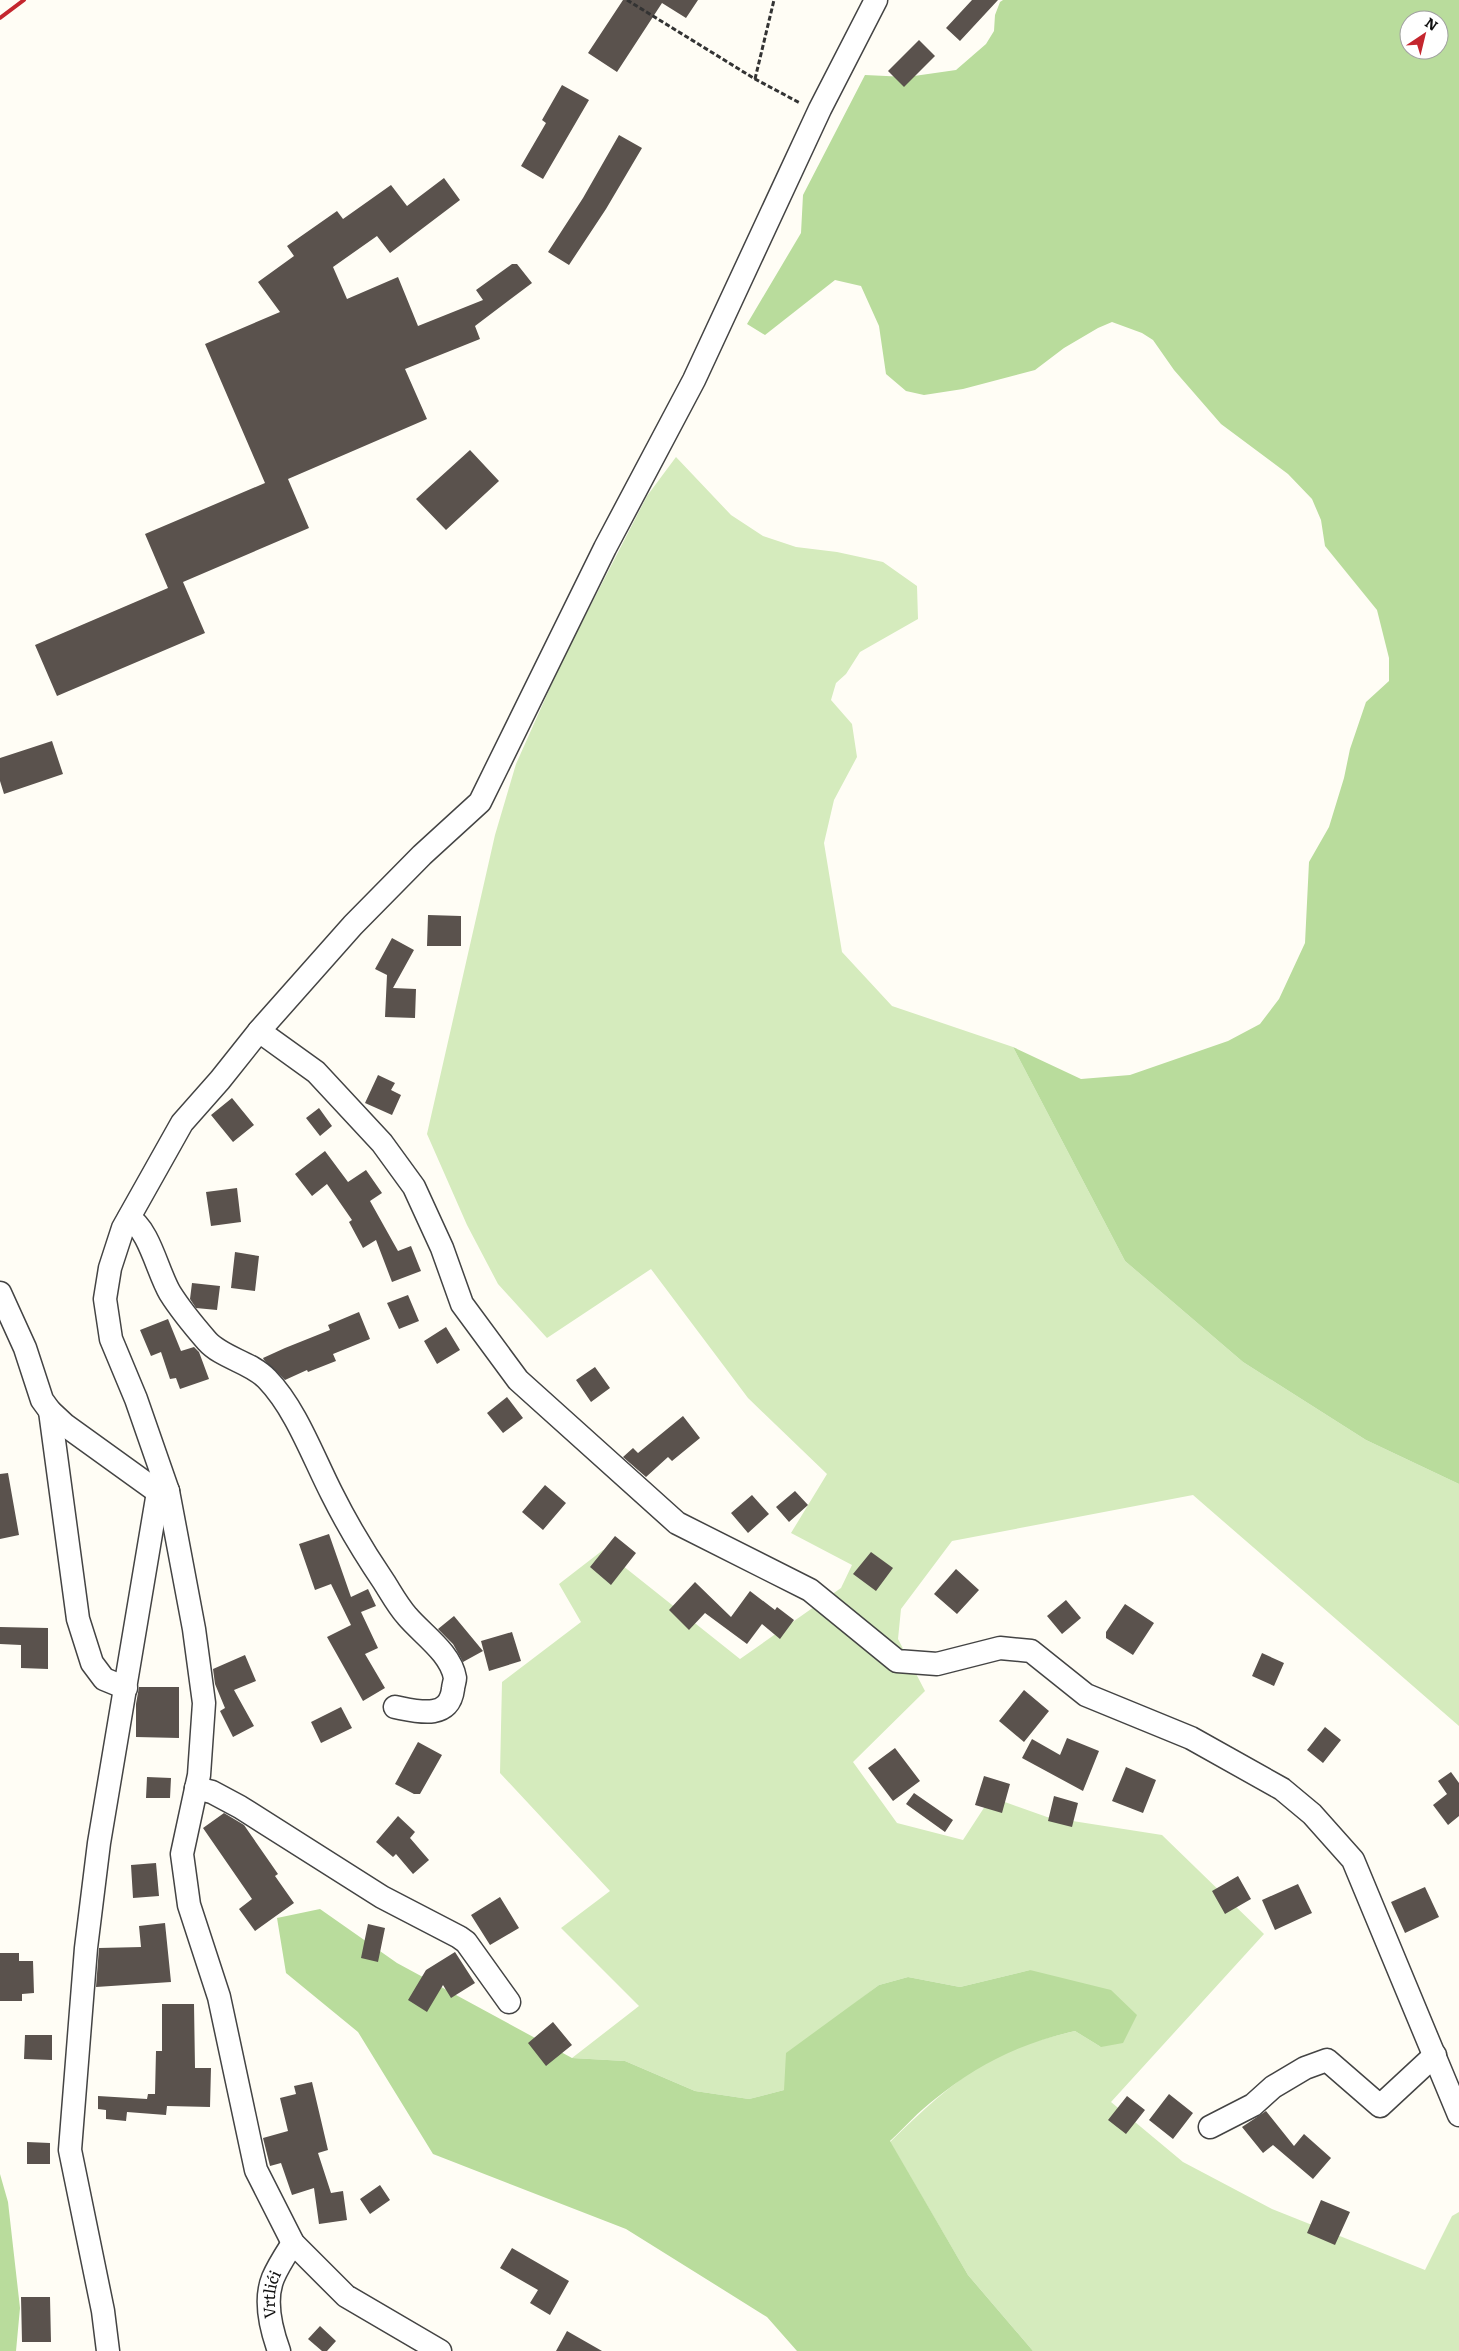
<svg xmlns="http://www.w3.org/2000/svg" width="1459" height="2351" font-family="Literata,serif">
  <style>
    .green { fill: #d5ebbd }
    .forest { fill: #b9dc9c; fill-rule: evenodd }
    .building { fill: #5a524d }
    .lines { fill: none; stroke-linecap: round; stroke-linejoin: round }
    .minor-casing { stroke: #444; stroke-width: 25 }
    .path { stroke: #333; stroke-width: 3; stroke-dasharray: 5 2.5; stroke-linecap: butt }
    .minor { stroke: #fff; stroke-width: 22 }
    .rail { stroke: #c4262e; stroke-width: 4 }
    .labels { text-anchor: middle; stroke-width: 5; stroke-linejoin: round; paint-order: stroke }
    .street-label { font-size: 16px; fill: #111; stroke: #fff }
  </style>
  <rect width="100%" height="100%" fill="#fffdf5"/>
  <path class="green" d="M676 457 731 515 763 536 796 547 837 552 883 562 917 586 918 619 860 652 846 674 836 683 831 700 852 724 857 757 834 800 824 843 842 952 892 1006 1013 1047 1125 1261 1243 1362 1366 1440 1459 1484V1726L1193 1495 952 1541 901 1609 898 1639 925 1691 853 1762 897 1823 963 1840 991 1797 1047 1817 1162 1835 1264 1934 1111 2102 1183 2162 1272 2209 1425 2270 1452 2216 1459 2212V2351H1033L968 2275 890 2142C921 2112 951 2083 988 2061 1014 2046 1046 2038 1075 2031L1101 2047 1030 1970 960 1987 908 1977 879 1985 833 2020 784 2090 749 2099 695 2091 625 2061 572 2058 639 2006 561 1928 610 1891 500 1773 502 1682 581 1622 559 1584 603 1550 740 1659 841 1588 852 1565 791 1533 827 1474 748 1398 651 1269 547 1338 498 1284 467 1225 427 1134 495 835 516 764 562 661 647 496Z"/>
  <path class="forest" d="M1003 0H1459V1484L1366 1440 1243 1362 1125 1261 1013 1047 1081 1079 1130 1075 1228 1041 1260 1024 1279 999 1305 943 1309 862 1329 827 1344 778 1350 749 1366 702 1389 681V658L1377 610 1325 546 1321 520 1312 499 1288 474 1221 424 1174 370 1153 340 1142 333 1112 322 1098 328 1064 348 1035 370 963 389 924 395 906 391 886 374 879 326 861 286 835 280 765 335 747 324 801 233 803 195 865 75 907 77 956 70 986 44 994 31 995 15 1000 2ZM1409 20H1439V50H1409Z
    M320 1909 397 1963 572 2058 625 2061 695 2091 749 2099 784 2090 786 2053 879 1985 908 1977 960 1987 1030 1970 1111 1990 1137 2015 1123 2043 1101 2047 1075 2031C1021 2043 978 2064 935 2099 919 2111 905 2127 890 2141L968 2275 1033 2351H797L767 2317 626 2229 433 2154 358 2032 286 1973 277 1918Z
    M0 2174 8 2202 20 2308 16 2351H0Z"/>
  <path class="building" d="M623 0H698L686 18 662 3 617 72 588 53Z
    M972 0H998L960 41 946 28Z
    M919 40 935 56 904 87 888 71Z
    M562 85 589 100 543 179 521 166 546 123 542 120Z
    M619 135 642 148 606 209 569 265 548 252 583 198Z
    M444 178 460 200 390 253 377 236 333 267 347 299 398 277 418 326 483 300 476 290 512 264H517L532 283 475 326 480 339 405 369 427 419 288 479 309 528 183 582 205 633 57 696 35 645 168 588 145 534 265 483 205 344 280 312 258 282 294 256 287 246 337 211 343 219 391 185 407 206Z
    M470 450 499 481 446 530 416 499Z
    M52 741 63 774 4 794 0 781V758Z
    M428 915 461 916V946H427Z
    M392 938 414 950 393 988 416 989 415 1018 385 1017 387 975 375 969Z
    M378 1075 395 1083 391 1090 401 1095 392 1115 365 1103Z
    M232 1098 254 1125 233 1142 211 1115Z
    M319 1108 332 1126 320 1136 306 1118Z
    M325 1151 348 1182 366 1170 382 1193 370 1201 398 1251 411 1246 421 1271 392 1282 376 1240 363 1248 349 1222 352 1220 327 1184 312 1196 295 1174Z
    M237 1188 241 1222 211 1226 206 1192Z
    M235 1252 259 1256 255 1291 231 1288Z
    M192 1283 220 1286 217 1310 196 1308 190 1299Z
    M408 1295 419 1321 399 1329 387 1303Z
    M359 1312 370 1339 333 1354 336 1361 308 1372 307 1370 285 1380 264 1360 263 1358 285 1348 330 1330 328 1325Z
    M168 1319 181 1351 194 1347 199 1352 209 1379 180 1389 176 1378 170 1379 161 1352 151 1356 140 1330Z
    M446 1327 460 1350 437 1364 424 1341Z
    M595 1367 610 1388 591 1402 576 1380Z
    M507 1397 523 1418 503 1433 487 1413Z
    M683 1416 700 1438 672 1461 668 1457 646 1477 623 1457 633 1448 638 1453Z
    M8 1473 19 1535 0 1539V1474Z
    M545 1485 566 1503 543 1530 522 1512Z
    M795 1491 808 1505 789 1522 776 1507Z
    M752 1495 769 1514 748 1533 731 1513Z
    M329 1534 351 1597 368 1589 376 1606 361 1612 378 1648 365 1654 385 1688 363 1701 327 1637 351 1625 331 1584 315 1590 299 1544Z
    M615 1536 636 1553 611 1585 590 1567Z
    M871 1552 893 1568 876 1591 853 1574Z
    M956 1569 979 1590 957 1614 934 1594Z
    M695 1582 731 1617 750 1591 775 1610 777 1607 794 1620 780 1639 762 1624 747 1644 705 1613 689 1630 669 1610Z
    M1066 1600 1081 1618 1062 1634 1047 1616Z
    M1125 1604 1154 1623 1133 1655 1106 1638V1632Z
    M454 1616 483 1651 463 1662 453 1644 438 1629Z
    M0 1627 48 1628V1669L21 1668V1645L0 1644Z
    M512 1632 521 1661 489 1671 481 1641Z
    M1262 1653 1284 1663 1274 1686 1252 1676Z
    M245 1655 256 1681 234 1690 254 1726 233 1737 220 1711 225 1708 215 1684 213 1669Z
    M139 1687H179V1738L136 1737V1704Z
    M1024 1690 1049 1711 1024 1742 999 1721Z
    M341 1707 352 1728 321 1743 311 1722Z
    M1325 1727 1341 1740 1323 1763 1307 1750Z
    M1067 1738 1099 1751 1083 1791 1022 1758 1032 1739 1060 1755Z
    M418 1742 442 1755 420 1794H414L395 1784Z
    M895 1748 920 1781 893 1801 868 1768Z
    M1126 1767 1156 1780 1143 1813 1112 1801Z
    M1451 1772 1459 1783V1816L1448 1825 1433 1805 1447 1794 1438 1781Z
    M984 1776 1010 1784 1002 1813 975 1805Z
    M147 1777 171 1778 170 1798H146Z
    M914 1793 953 1820 945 1832 906 1804Z
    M1054 1796 1078 1803 1072 1827 1048 1821Z
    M224 1813 244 1825 278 1874 275 1876 294 1903 255 1931 239 1909 252 1899 203 1828Z
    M398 1816 415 1832 410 1838 429 1860 413 1874 396 1854 393 1857 376 1842Z
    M156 1863 159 1896 133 1898 131 1865Z
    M1238 1876 1251 1899 1225 1914 1212 1891Z
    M1298 1884 1312 1913 1275 1930 1262 1900Z
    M1425 1887 1439 1917 1405 1933 1391 1902Z
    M500 1897 519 1928 490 1945 471 1915Z
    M165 1923 171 1982 96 1987 99 1948 141 1947 139 1926Z
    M368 1924 385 1928 378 1962 361 1958Z
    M455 1952 475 1983 451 1998 443 1985 427 2012 408 2000 426 1970Z
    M0 1953H19V1961H33L34 1993 22 1994V2001H0Z
    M162 2004H194L195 2068H211L210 2107 167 2106 166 2115 127 2112 126 2121 106 2119V2110L98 2109V2096L147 2099 148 2094H155L156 2051H162Z
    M553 2022 572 2045 546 2066 528 2043Z
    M25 2035H52V2060L24 2059Z
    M312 2082 328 2150 318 2153 331 2193 343 2191 347 2220 319 2224 314 2188 292 2195 281 2163 270 2166 263 2138 288 2131 280 2098 296 2094 294 2086Z
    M1169 2094 1193 2113 1173 2139 1149 2120Z
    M1127 2096 1145 2110 1126 2134 1108 2120Z
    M1266 2111 1294 2146 1304 2134 1331 2158 1313 2179 1273 2145 1263 2153 1242 2127Z
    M27 2142 50 2143V2164H27Z
    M380 2185 390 2200 370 2214 360 2199Z
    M1321 2200 1350 2212 1335 2245 1307 2233Z
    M512 2248 569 2281 550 2315 530 2303 538 2290 500 2268Z
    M21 2297H50L51 2342H22Z
    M320 2326 336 2341 327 2351H322L308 2339Z
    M567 2331 602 2351H556Z"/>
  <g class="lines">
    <g class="minor-casing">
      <g id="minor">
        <path d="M259 1031 316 1072 382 1143 414 1187 442 1248 462 1304 518 1380 677 1523 810 1590 897 1661 937 1664 1000 1648 1031 1651 1086 1695 1191 1738 1282 1789 1312 1814 1353 1860 1459 2115"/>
        <path d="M129 1218C149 1229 158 1273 170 1293 180 1309 194 1326 207 1341 222 1358 251 1362 267 1379 296 1409 313 1457 332 1494 347 1524 365 1554 384 1582 391 1593 398 1606 407 1616 422 1634 451 1653 455 1678 455 1681 453 1686 453 1689 449 1721 416 1711 395 1707"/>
        <path d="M0 1293 25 1348 42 1400 50 1411 65 1425 158 1492 168 1491"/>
        <path d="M50 1411 78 1619 92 1663 104 1679 126 1688"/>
        <path d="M196 1788 212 1792 240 1807 382 1897 459 1937 466 1942 509 2002"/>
        <path d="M1210 2127 1253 2105 1273 2087 1305 2068 1327 2060 1380 2106 1435 2055"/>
        <path d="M108 2351 103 2311 70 2150 86 1948 99 1843 158 1492"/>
        <path id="s1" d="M279 2351C271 2329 264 2300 273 2278 278 2266 286 2254 293 2243"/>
        <path d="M440 2351 346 2296 293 2243 256 2170 219 1997 189 1905 182 1854 199 1775 204 1703 194 1629 168 1491 136 1399 111 1339 105 1299 110 1268 123 1228 182 1123 220 1080 259 1031 353 925 422 855 480 802 605 548 694 380 820 109 876 0"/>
      </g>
    </g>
    <path class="path" d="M627 0 755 79 800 103
      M755 79 774 0"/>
    <use href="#minor" class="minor"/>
    <path class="rail" d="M0 18 24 0"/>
  </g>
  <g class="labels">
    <g class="street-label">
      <text dy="6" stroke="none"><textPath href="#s1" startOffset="58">Vrtlići</textPath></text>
    </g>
  </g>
  <g transform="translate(1424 35) rotate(35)"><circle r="24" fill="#ffffff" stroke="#a0a0a0"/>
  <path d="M0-4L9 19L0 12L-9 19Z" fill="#c4262e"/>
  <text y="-8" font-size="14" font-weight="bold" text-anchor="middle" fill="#111111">N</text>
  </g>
</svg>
